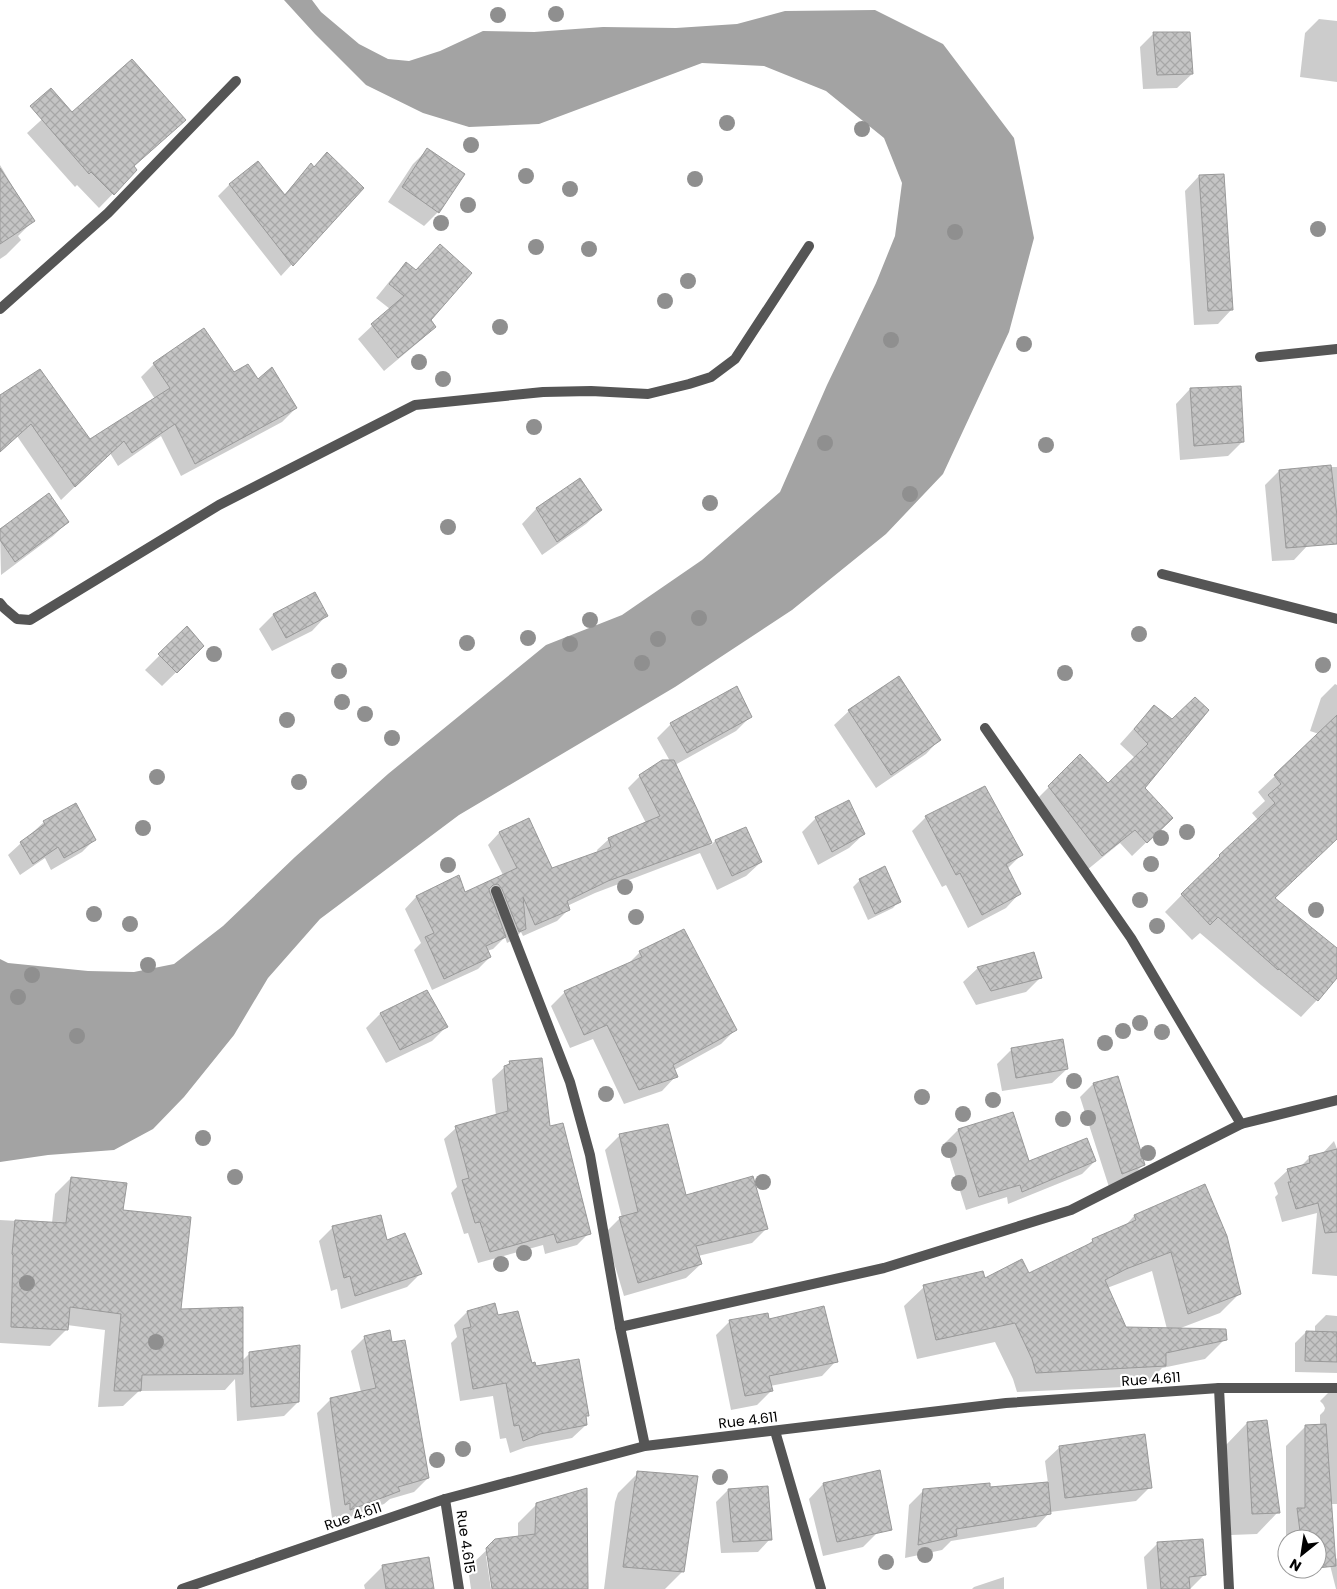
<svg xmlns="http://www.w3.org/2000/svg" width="1337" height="1589" font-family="Poppins,sans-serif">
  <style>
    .water { fill: #a3a3a3 }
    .shadow { fill: #0003; fill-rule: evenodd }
    .building { fill: url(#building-cross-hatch); stroke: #999 }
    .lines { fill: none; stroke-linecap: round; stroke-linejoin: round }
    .minor { stroke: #555; stroke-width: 10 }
    .tertiary { stroke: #555; stroke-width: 10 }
    .tree { fill: #8f8f8f }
    .labels { text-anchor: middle; stroke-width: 4.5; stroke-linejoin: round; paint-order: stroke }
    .street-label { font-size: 14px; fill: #000; stroke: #fff }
  </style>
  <defs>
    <pattern id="building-cross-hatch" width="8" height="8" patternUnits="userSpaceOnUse" patternTransform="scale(1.25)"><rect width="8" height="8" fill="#c4c4c4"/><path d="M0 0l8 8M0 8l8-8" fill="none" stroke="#a7a7a7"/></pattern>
  </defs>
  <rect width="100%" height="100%" fill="#fff"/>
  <path class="water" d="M284 0H312L321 12 359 44 388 59 409 61 440 51 483 31 534 32 603 27 676 28 737 24 785 11 875 10 943 44 1014 138 1034 238 1009 332 943 474 886 534 792 610 675 687 459 815 320 919 268 978 234 1035 184 1097 153 1129 114 1150 48 1155 0 1162V959L8 963 88 971 134 972 174 964 223 926 295 857 388 774 546 645 622 615 702 560 780 492 827 385 876 283 895 236 902 183 884 138 826 91 764 66 702 63 539 124 469 127 423 113 366 85 315 34Z"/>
  <path class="shadow" d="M1319 19 1337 21V82L1300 77 1305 33Z
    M1154 33 1192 74 1177 88 1143 89 1140 47Z
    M61 102 72 114 136 170 99 208 77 185 75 187 27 133Z
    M427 150 438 212 424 226 388 202 413 164Z
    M257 163 284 195 311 165 314 168 362 188 281 276 218 196 229 185Z
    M0 165 33 221 18 236 21 240 6 255 0 259Z
    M1199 176 1232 309 1218 324 1194 325 1185 191Z
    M406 264 429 320 434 327 421 340 384 371 358 339 390 309 376 298 393 277Z
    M154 364 257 381 296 408 282 422 181 476 161 436 118 466 110 453 61 500 17 436 0 452V396L90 440 155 399 141 377Z
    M1190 389 1243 441 1228 456 1180 460 1176 404Z
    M1323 467H1337V525L1308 545 1294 560 1272 561 1265 485 1279 471Z
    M580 480 601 510 586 524 542 555 522 524 536 509Z
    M68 522 53 536 1 575 0 531Z
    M315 594 326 616 312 631 272 651 259 629 273 615Z
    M187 628 203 646 162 686 145 670Z
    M1335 684 1337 685V684V740L1310 731 1321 698Z
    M1154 706 1143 788 1157 832 1132 856 1120 843 1087 870 1035 801 1080 756 1108 785 1135 758 1120 744Z
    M849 711 940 739 926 754 876 788 834 725Z
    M750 717 736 731 675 765 697 812 711 845 715 841 761 862 746 876 717 890 700 853 595 893 567 906 569 909 557 921 523 936 521 932 513 940 507 943 505 937 493 949 487 951 490 957 478 969 432 990 414 950 421 943 405 909 416 897 458 877 464 893 503 875 488 845 499 833 528 819 551 870 598 853 597 850 609 839 646 823 628 788 640 776 662 761H670L657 738 671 724Z
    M1312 741 1337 768V838L1274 898 1337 950V976L1317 1000 1301 1017 1261 985 1200 933 1192 940 1165 912 1220 856 1258 820 1252 813 1265 801 1258 792Z
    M984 787 1021 855 1007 869 1019 894 1006 908 968 928 946 885 942 887 912 831 926 817Z
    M816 818 864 834 849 848 818 865 802 832Z
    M44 822 94 840 82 852 51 870 45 858 20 875 8 855Z
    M860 880 899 901 893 908 868 920 853 887Z
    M640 952 735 1030 721 1044 674 1070 676 1076 662 1091 624 1104 593 1039 570 1048 551 1006 565 992 626 966Z
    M978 968 1040 978 1026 992 976 1005 963 982Z
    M426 991 446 1027 432 1041 386 1063 366 1028 380 1014Z
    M1012 1049 1067 1069 1052 1083 1002 1091 997 1064Z
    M510 1062 549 1128 589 1233 577 1245 545 1254 543 1245 478 1263 468 1233 464 1234 451 1193 457 1187 444 1139 456 1128 496 1116 492 1079Z
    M1117 1077 1143 1165 1130 1178 1109 1187 1080 1097 1093 1084Z
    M958 1130 1028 1163 1095 1161 1082 1174 1008 1204 1007 1197 966 1210 945 1143Z
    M620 1135 685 1197 766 1229 752 1243 698 1256 701 1264 686 1278 624 1296 605 1233 620 1218H622L605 1150Z
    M1334 1141 1337 1149V1276L1312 1274 1317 1213 1282 1222 1275 1197 1278 1194 1274 1183 1288 1170 1300 1167 1309 1158 1322 1154Z
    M71 1178 122 1211 179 1310 242 1361 250 1353 298 1402 284 1416 237 1421 235 1379 225 1390 139 1391 123 1406 98 1407 105 1330 67 1325V1329L50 1346 0 1343V1220L52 1223 55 1194Z
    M1134 1216 1240 1293 1220 1313 1178 1329 1225 1339 1205 1359 1162 1368 1145 1386 1017 1392 1013 1379 995 1342 917 1359 904 1306 924 1287 1028 1274 1084 1248 1093 1240 1124 1227ZM1152 1271 1167 1329 1126 1328 1107 1288Z
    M333 1227 386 1241 421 1273 407 1287 341 1309 337 1289 331 1291 319 1241Z
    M467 1312 531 1364 587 1415 585 1418 586 1425 572 1438 526 1447 510 1453 506 1438 500 1439 493 1396 460 1401 451 1343 457 1337 454 1325Z
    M1326 1315 1337 1316V1373L1295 1372V1343L1306 1332H1315V1326Z
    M768 1320 836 1361 822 1376 770 1386 771 1391 757 1405 731 1410 716 1335 730 1321Z
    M365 1337 428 1478 414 1492 390 1499 384 1504 337 1522 336 1516 332 1518 317 1413 331 1399 361 1392 351 1351Z
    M1337 1384V1504H1331L1312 1535 1286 1538V1446L1306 1426H1320V1415L1324 1411 1325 1408 1323 1404 1320 1401Z
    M1247 1423 1278 1512 1257 1534 1231 1535 1226 1445Z
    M1060 1447 1150 1487 1136 1501 1050 1512 1036 1527 951 1541 942 1550 905 1558 909 1505 924 1490 989 1489 1048 1483 1045 1461Z
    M879 1471 878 1532 863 1547 823 1556 809 1499 823 1484Z
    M638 1473 683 1571 665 1589H604L615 1502 618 1493Z
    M728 1490 770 1539 758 1552 721 1553 716 1502Z
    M537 1504 587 1589H493L489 1556H486L491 1589H471L468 1568 496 1541 518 1538V1523Z
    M1158 1543 1204 1575 1191 1588 1189 1589H1147L1144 1557Z
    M1337 1558V1589H1336L1330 1565Z
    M383 1566 432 1589H365L364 1585Z
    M1004 1577V1589H972L974 1587Z"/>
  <path class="building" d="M1153 32H1190L1193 74 1157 75Z
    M132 59 186 120 134 166 137 170 114 195 91 172 89 174 30 106 51 88 72 112Z
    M427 148 465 174 439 213 402 187Z
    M327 152 364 188 293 266 229 184 258 161 285 195 311 163 314 167Z
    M0 168 35 221 0 244Z
    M1224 174 1233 310 1208 311 1199 175Z
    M440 244 472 273 431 320 436 327 398 358 371 324 404 296 389 284 406 262 416 270Z
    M204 328 234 372 248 364 258 379 272 367 297 408 195 464 175 424 132 453 124 441 75 487 31 424 0 452V395L40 369 90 439 170 388 153 363Z
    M1241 386 1244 442 1194 446 1190 388Z
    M1331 465 1337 516V544L1286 548 1279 470Z
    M580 478 602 510 557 542 536 508Z
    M49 493 69 522 15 562 0 540V529Z
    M315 592 328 616 286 638 273 614Z
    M187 626 204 646 177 673 158 654Z
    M899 676 941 740 891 775 848 710Z
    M737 686 752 717 687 753 670 723Z
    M1195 697 1209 710 1145 788 1173 818 1147 843 1135 830 1102 856 1048 786 1080 754 1108 783 1148 744 1134 729 1154 705 1172 719Z
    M1337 715V839L1275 898 1337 948V978L1318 1001 1279 969 1278 970 1218 917 1210 925 1181 894 1220 856 1219 855 1275 803 1268 795 1281 784 1274 775Z
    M662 760H674L698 811 712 843 608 881 567 901 570 910 535 925 523 897 526 929 519 932 502 889 498 884 493 885 489 889 490 893 506 937 486 946 491 957 444 979 425 937 434 933 416 896 459 875 465 892 517 868 499 832 529 818 552 868 611 847 608 838 660 816 639 775Z
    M985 786 1023 855 1006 864 1021 894 982 915 960 873 956 875 925 816Z
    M849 800 865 834 832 852 815 817Z
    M76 803 96 840 64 858 58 847 33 864 20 842 45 824 43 821Z
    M746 827 762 862 732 876 715 840Z
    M885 866 901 902 875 914 859 879Z
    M684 929 737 1030 673 1065 678 1077 639 1090 607 1025 584 1035 564 991 642 957 639 951Z
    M1034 952 1042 978 991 991 977 967Z
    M427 990 448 1027 400 1050 380 1013Z
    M1063 1039 1068 1069 1016 1078 1011 1048Z
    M542 1058 550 1126 563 1123 591 1234 557 1243 554 1234 490 1252 480 1222 475 1223 462 1180 469 1178 455 1126 508 1111 504 1066 510 1064 509 1061Z
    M1118 1076 1145 1165 1122 1174 1093 1083Z
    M1013 1112 1029 1161 1087 1138 1096 1161 1022 1192 1020 1185 979 1197 958 1129Z
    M668 1124 686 1195 753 1176 768 1229 696 1246 702 1264 638 1283 619 1217 638 1212 619 1134Z
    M1337 1149V1232L1325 1233 1318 1203 1296 1209 1288 1182H1291L1287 1169 1310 1163 1309 1156Z
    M71 1177 127 1183 123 1210 191 1217 181 1309 243 1307V1374L142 1375 141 1391H114L121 1314 70 1307 68 1330 11 1327 13 1255 12 1254 15 1220 66 1223Z
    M1205 1184 1227 1236 1241 1294 1188 1314 1171 1252 1126 1269 1105 1280 1126 1327 1226 1329 1227 1340 1166 1353V1366L1036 1373 1032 1359 1015 1323 936 1340 923 1285 983 1271 985 1278 1022 1259 1029 1273 1093 1242 1092 1239 1136 1220 1134 1215Z
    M381 1215 387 1240 405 1233 422 1274 355 1296 350 1276 344 1278 332 1226Z
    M495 1303 498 1315 518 1311 532 1363 535 1362 536 1366 579 1359 589 1416H586L587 1425 540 1434 523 1441 519 1425 514 1426 506 1383 473 1389 463 1329 471 1327 467 1311Z
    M824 1306 838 1362 769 1376 773 1391 745 1396 729 1320 768 1313 769 1319Z
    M390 1330 392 1342 405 1340 429 1478 398 1487 400 1491 350 1510V1503L345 1505 330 1398 376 1388 364 1336Z
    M1306 1331 1337 1332V1362L1305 1361Z
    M300 1345 299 1402 251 1407 249 1352Z
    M1267 1420 1280 1513 1252 1514 1247 1422Z
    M1326 1424 1336 1566 1317 1568V1539H1301L1297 1508H1305V1425Z
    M1145 1434 1152 1488 1065 1498 1059 1446Z
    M880 1470 892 1530 837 1542 823 1483Z
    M637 1471 698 1476 684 1572 623 1567 635 1481H636Z
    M1048 1482 1051 1514 956 1529 957 1536 918 1545 923 1489 990 1483V1487Z
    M768 1486 772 1540 733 1542 728 1489Z
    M587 1488 588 1589H492L486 1548 495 1539 535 1534 536 1503Z
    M1203 1539 1206 1575 1189 1577 1190 1589H1161L1157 1542Z
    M429 1557 434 1589H386L382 1565Z"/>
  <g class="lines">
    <path class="minor" d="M0 309 108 213 236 81
      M1260 357 1337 349
      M1162 574 1337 619
      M0 603 4 608 17 619 30 620 219 505 415 405 543 392 591 391 648 394 689 384 711 377 735 359 809 246
      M985 728 1131 938 1241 1124
      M496 891 570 1082 590 1155 620 1327
      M1219 1388 1229 1589
      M775 1431 821 1589
      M445 1499 459 1589"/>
    <path class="tertiary" d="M645 1446 620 1327 884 1268 1071 1210 1241 1124 1337 1100
      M182 1589 445 1499 645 1446 1006 1403 1219 1388H1337"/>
  </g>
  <g class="tree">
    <circle cx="556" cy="14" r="8"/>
    <circle cx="498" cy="15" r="8"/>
    <circle cx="727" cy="123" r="8"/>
    <circle cx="862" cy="129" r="8"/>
    <circle cx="471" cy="145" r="8"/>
    <circle cx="526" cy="176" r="8"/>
    <circle cx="695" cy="179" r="8"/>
    <circle cx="570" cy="189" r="8"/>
    <circle cx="468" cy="205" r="8"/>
    <circle cx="441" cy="223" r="8"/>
    <circle cx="1318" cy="229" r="8"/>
    <circle cx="955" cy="232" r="8"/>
    <circle cx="536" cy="247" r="8"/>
    <circle cx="589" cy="249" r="8"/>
    <circle cx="688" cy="281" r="8"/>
    <circle cx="665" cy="301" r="8"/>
    <circle cx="500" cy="327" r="8"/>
    <circle cx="891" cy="340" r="8"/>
    <circle cx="1024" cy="344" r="8"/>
    <circle cx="419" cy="362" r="8"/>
    <circle cx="443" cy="379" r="8"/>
    <circle cx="534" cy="427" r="8"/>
    <circle cx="825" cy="443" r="8"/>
    <circle cx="1046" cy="445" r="8"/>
    <circle cx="910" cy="494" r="8"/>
    <circle cx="710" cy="503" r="8"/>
    <circle cx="448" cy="527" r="8"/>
    <circle cx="699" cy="618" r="8"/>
    <circle cx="590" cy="620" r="8"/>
    <circle cx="1139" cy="634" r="8"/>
    <circle cx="528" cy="638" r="8"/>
    <circle cx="658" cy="639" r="8"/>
    <circle cx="467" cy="643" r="8"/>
    <circle cx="570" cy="644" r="8"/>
    <circle cx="214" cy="654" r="8"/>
    <circle cx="642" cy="663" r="8"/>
    <circle cx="1323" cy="665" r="8"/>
    <circle cx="339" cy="671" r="8"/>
    <circle cx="1065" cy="673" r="8"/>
    <circle cx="342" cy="702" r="8"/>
    <circle cx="365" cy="714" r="8"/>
    <circle cx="287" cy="720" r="8"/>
    <circle cx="392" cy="738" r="8"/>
    <circle cx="157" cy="777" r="8"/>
    <circle cx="299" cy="782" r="8"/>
    <circle cx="143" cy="828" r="8"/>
    <circle cx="1187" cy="832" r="8"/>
    <circle cx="1161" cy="838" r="8"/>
    <circle cx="1151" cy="864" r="8"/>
    <circle cx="448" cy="865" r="8"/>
    <circle cx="625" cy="887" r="8"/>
    <circle cx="1140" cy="900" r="8"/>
    <circle cx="1316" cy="910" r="8"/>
    <circle cx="94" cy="914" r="8"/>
    <circle cx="636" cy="917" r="8"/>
    <circle cx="130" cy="924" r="8"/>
    <circle cx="1157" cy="926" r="8"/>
    <circle cx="148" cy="965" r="8"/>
    <circle cx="32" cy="975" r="8"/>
    <circle cx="18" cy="997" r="8"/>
    <circle cx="1140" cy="1023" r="8"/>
    <circle cx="1123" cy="1031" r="8"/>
    <circle cx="1162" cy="1032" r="8"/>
    <circle cx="77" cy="1036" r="8"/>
    <circle cx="1105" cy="1043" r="8"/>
    <circle cx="1074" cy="1081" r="8"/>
    <circle cx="606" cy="1094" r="8"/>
    <circle cx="922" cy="1097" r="8"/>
    <circle cx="993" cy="1100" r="8"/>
    <circle cx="963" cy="1114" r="8"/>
    <circle cx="1088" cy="1118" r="8"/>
    <circle cx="1063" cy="1119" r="8"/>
    <circle cx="203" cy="1138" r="8"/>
    <circle cx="949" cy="1150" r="8"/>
    <circle cx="1148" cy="1153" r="8"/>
    <circle cx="235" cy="1177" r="8"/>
    <circle cx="763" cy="1182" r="8"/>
    <circle cx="959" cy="1183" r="8"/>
    <circle cx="524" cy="1253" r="8"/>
    <circle cx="501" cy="1264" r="8"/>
    <circle cx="27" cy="1283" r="8"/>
    <circle cx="156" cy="1342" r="8"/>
    <circle cx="463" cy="1449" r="8"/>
    <circle cx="437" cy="1460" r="8"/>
    <circle cx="720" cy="1477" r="8"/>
    <circle cx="925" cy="1555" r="8"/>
    <circle cx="886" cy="1562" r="8"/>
  </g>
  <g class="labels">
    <g class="street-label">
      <text transform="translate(1151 1379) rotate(-4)" y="5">Rue 4.611</text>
      <text transform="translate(748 1420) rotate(-7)" y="5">Rue 4.611</text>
      <text transform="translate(353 1516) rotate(-19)" y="5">Rue 4.611</text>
      <text transform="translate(466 1542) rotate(82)" y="5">Rue 4.615</text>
    </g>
  </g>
  <g transform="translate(1302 1554) rotate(210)"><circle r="24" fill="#ffffff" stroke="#999999"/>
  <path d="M0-4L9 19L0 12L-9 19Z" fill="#000000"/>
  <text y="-8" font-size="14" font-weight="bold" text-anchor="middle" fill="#000000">N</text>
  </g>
</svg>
